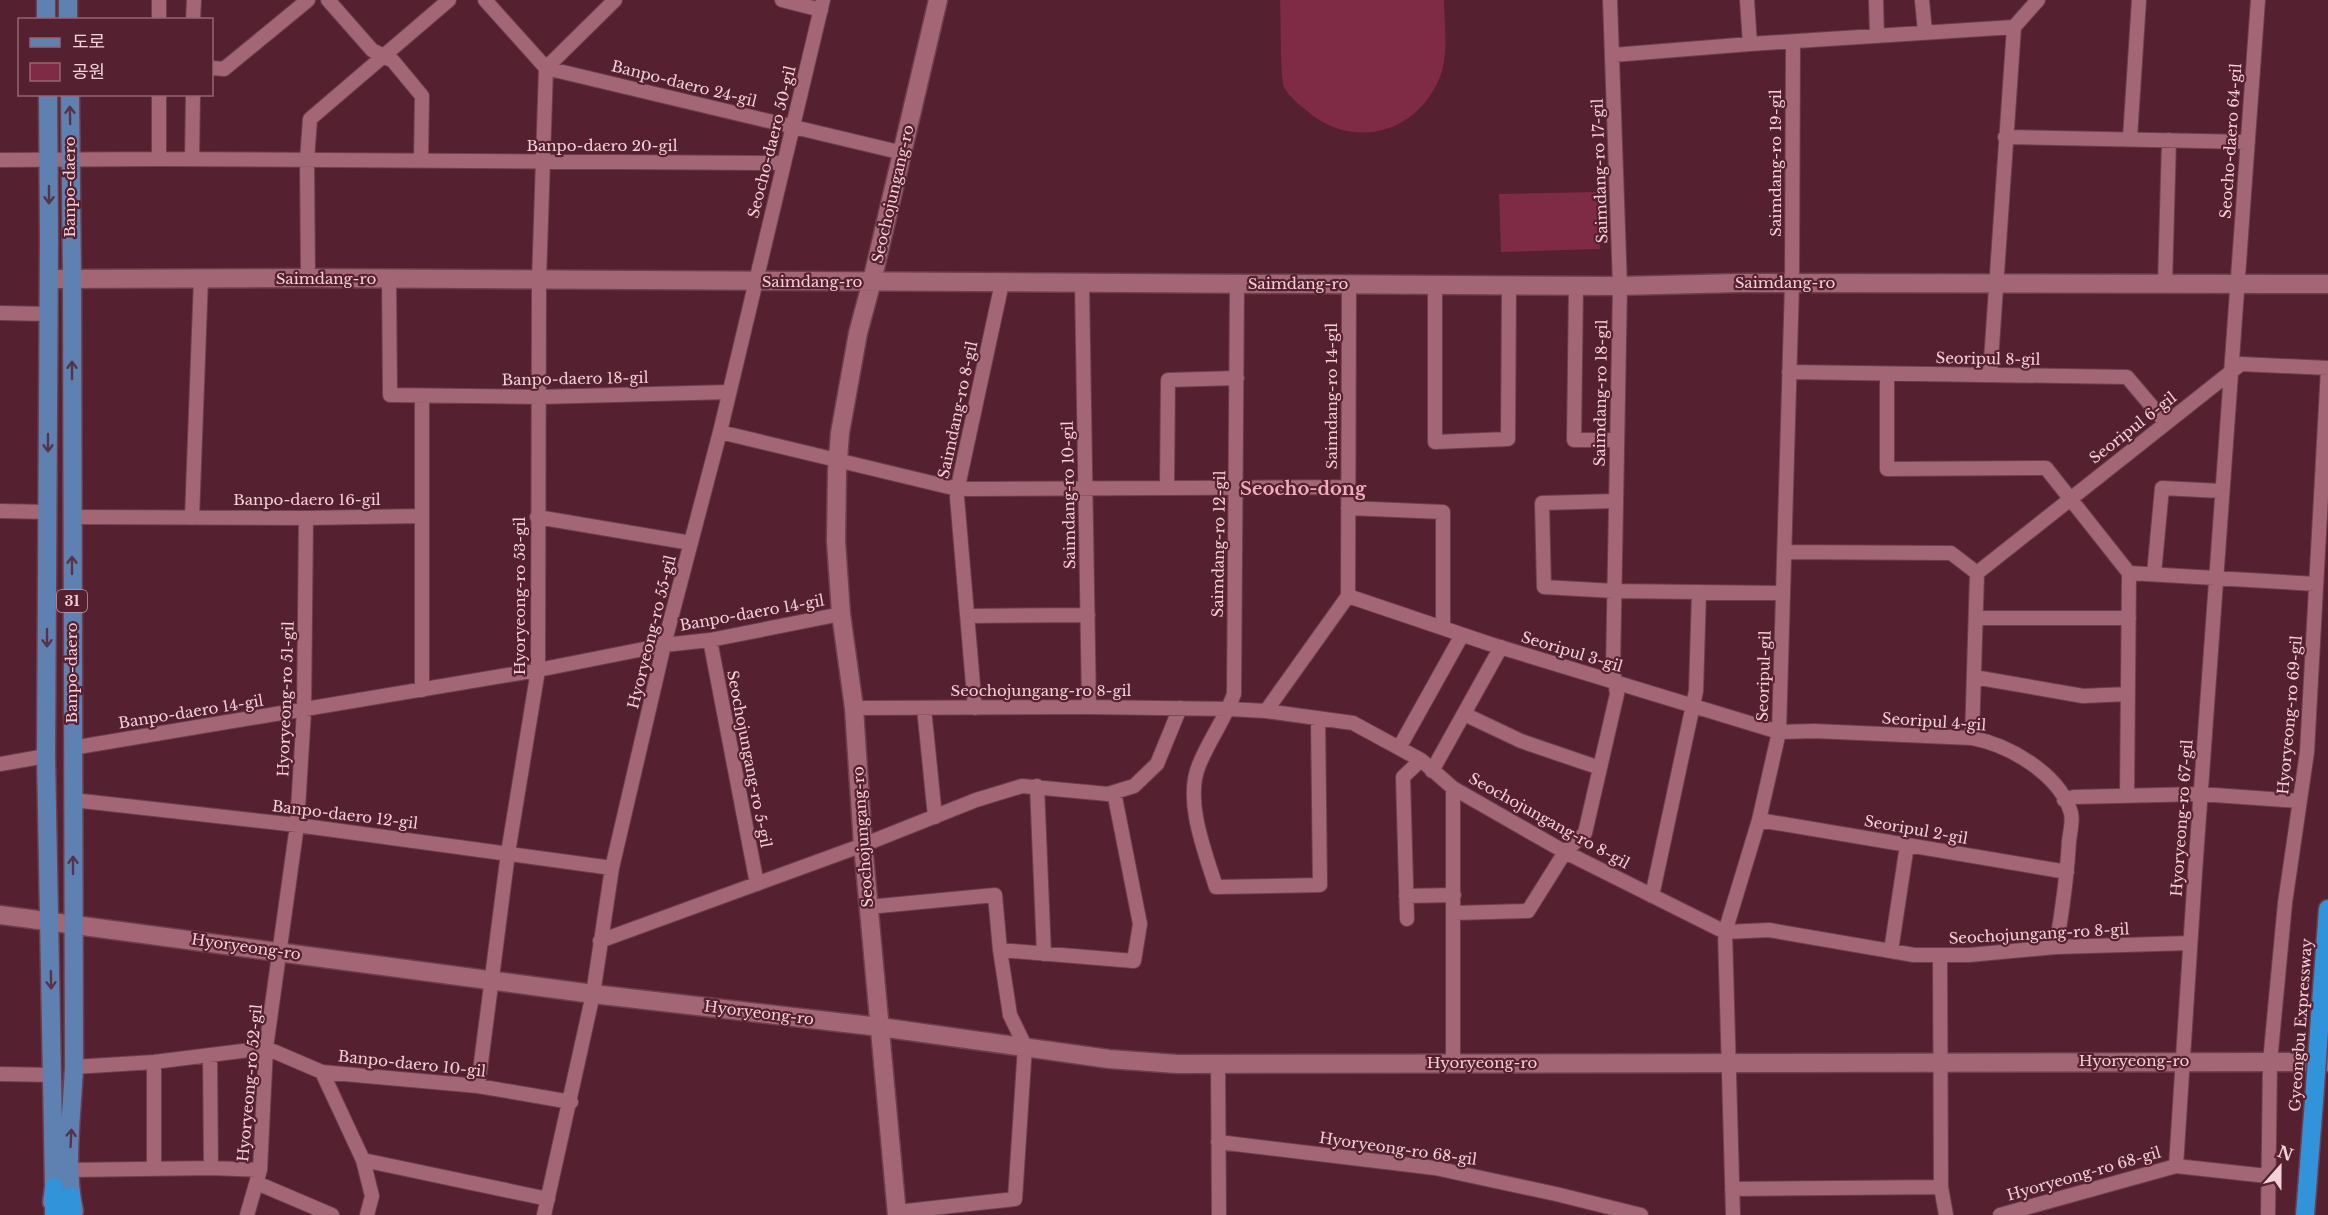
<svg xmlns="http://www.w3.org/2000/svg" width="2328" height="1215" font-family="'Libre Baskerville','Noto Sans KR',serif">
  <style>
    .green { fill: #802b46 }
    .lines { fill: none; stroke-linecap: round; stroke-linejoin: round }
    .street-casing { stroke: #6d3e4d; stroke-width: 16 }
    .secondary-casing { stroke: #6d3e4d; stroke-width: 21 }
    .primary-casing { stroke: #6d3e4d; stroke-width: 21 }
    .highway-casing { stroke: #6d3e4d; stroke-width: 21 }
    .street { stroke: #a36674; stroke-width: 14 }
    .secondary { stroke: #a36674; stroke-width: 18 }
    .primary { stroke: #5f81b1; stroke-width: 18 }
    .highway { stroke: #3193d9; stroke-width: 18 }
    .highway-bridge-casing { stroke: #6d3e4d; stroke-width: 21; stroke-linecap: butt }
    .highway-bridge { stroke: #3193d9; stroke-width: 18 }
    .oneway { stroke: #57334a }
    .labels { text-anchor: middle; stroke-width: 4.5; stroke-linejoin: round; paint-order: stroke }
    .shield { fill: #552030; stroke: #c49ba5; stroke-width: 1.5 }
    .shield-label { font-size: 14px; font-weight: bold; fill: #f4d0d7 }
    .street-label { font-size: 15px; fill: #f4d0d7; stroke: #552030 }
    .quarter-label { font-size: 18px; font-weight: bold; fill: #f0acbb; stroke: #552030 }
  </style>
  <rect width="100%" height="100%" fill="#552030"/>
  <path class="green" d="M1280 0H1444C1444 24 1449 54 1440 77 1417 134 1352 151 1306 110 1298 104 1288 95 1284 87 1280 78 1281 14 1280 0Z
    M1598 192 1600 249 1501 252 1499 194Z"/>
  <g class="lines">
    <g class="street-casing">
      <path id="street" d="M159 0V20
        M328 0 372 50 393 61 422 96 421 161
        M485 0 546 68 903 153
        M782 0 821 10
        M1747 0 1750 44
        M1876 0 1877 36
        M1922 0 1925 32
        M193 20 194 0
        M1613 55 1750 44 2014 27
        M212 68 224 69 308 0
        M159 94V159
        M2005 137 2248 142
        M2130 138 2139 0
        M192 159 193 94
        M0 160 159 159 782 163
        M308 278 307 160 310 119 449 0
        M389 279 390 395 539 397 729 392
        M1082 284 1089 707
        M1237 284 1234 694C1225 719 1209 740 1199 765 1184 800 1205 852 1216 887L1320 885 1318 718
        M2165 284 2169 140
        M1435 285V442L1508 439 1509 285
        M1576 286 1574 440H1617
        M0 313 49 314
        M1789 372 2127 377 2166 423
        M1887 374V469L2046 468 2129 573 2127 796
        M1990 375 2014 27 2038 0
        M720 432 949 487 968 489 1348 487
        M1167 487 1168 380 1237 378
        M1616 501 1542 503 1544 587 1614 591 1783 593
        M1348 508 1443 512V628
        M0 511 47 512
        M72 517 306 518 421 516
        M537 517 691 543
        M192 518 201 278
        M1784 552 1951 553 1977 573 1972 738
        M1977 573 2241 364 2328 368
        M2129 573 2316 584
        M2154 574 2162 488 2221 491
        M1348 596 1490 644 1779 732 1814 731 1972 738C2009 745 2060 774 2071 813 2073 821 2070 833 2069 841 2067 877 2062 912 2056 947
        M1348 596 1349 285
        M968 616 1088 615
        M1976 618H2129
        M710 640 757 884
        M1974 677 2083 696 2128 694
        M422 690V396
        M854 708 1089 707 1229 709 1266 711 1353 723 1421 760 1453 788 1565 852 1725 932 1769 930 1914 955H1969L2056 947 2190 943
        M924 708 935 817
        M975 708 957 497 960 477 1002 283
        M1266 711 1348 596
        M1464 714 1521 741 1600 768
        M72 748 538 670 664 645 710 640 841 614
        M1399 748 1462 635
        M0 764 46 756
        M1432 771 1501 647
        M1037 786 1044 954
        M73 800 297 825 612 868
        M2064 800 2074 797 2200 794 2300 801
        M1759 820 2067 872
        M1406 896 1454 895
        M1652 896 1696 691 1699 592
        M868 907 995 895 1000 950 1010 1015 1025 1046 1015 1199 897 1212
        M1454 913 1528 911 1565 852 1585 833 1617 694 1613 669 1620 286 1610 0
        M1407 919 1403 777 1421 760
        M600 941 863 845 976 800 1022 786 1108 794 1134 786 1157 764 1180 708
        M1000 950 1134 961 1140 924 1114 792
        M1891 951 1907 845
        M1940 955 1941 1187 1946 1215
        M210 1055 211 1168
        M154 1062V1169
        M1218 1063 1219 1215
        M1453 1063V788
        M74 1067 154 1062 266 1048 322 1072 478 1086 571 1102
        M322 1072 363 1160 372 1196 367 1215
        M0 1074 53 1075
        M478 1086 508 853 538 670 539 281 546 68 615 0
        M1218 1142 1435 1168 1556 1194 1641 1215
        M363 1160 548 1199
        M2176 1166C2200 777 2229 388 2258 0
        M70 1170 211 1168 260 1170
        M257 1183 332 1215
        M1732 1189 1941 1187
        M247 1215 260 1170 266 1048 297 825 304 711 306 518
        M544 1215 593 994 612 868 664 645 720 432 823 0
        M1733 1215 1725 932 1759 820 1779 732 1792 284 1793 42
        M2000 1215 2176 1166 2267 1176
        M2268 1215 2270 1062 2285 903 2307 752 2328 369"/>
    </g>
    <g class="secondary-casing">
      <path id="secondary" d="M49 279 308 278 1620 286 1738 283 2328 284
        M0 915 593 994 880 1027 1109 1059 1177 1064 2328 1062
        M897 1215 863 845 854 708 841 614 836 541 837 472 840 433 858 333 872 281 938 0"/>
    </g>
    <g class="primary-casing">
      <path id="primary" d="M46 0V20
        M68 0V20
        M48 94 49 238 46 756 54 1187 52 1202
        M70 94 72 278 74 1067C72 1114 64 1165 74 1211"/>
    </g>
    <g class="highway-casing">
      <path id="highway" d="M2320 1017 2328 909
        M54 1187V1215
        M71 1215V1196
        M2305 1215 2314 1101"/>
    </g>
    <use href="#street" class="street"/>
    <use href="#secondary" class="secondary"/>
    <use href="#primary" class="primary"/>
    <use href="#highway" class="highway"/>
    <g class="highway-bridge-casing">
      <path id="highway-bridge" d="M2314 1101 2320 1017"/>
    </g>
    <use href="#highway-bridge" class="highway-bridge"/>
  </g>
  <defs><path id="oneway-shaft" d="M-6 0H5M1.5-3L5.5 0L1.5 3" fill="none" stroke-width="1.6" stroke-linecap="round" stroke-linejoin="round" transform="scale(1.5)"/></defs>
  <g class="oneway">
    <use href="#oneway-shaft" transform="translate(70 115) rotate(-91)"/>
    <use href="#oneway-shaft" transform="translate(49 195) rotate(90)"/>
    <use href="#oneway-shaft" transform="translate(72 370) rotate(-90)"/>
    <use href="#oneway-shaft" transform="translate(48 443) rotate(90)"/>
    <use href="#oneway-shaft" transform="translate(72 565) rotate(-90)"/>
    <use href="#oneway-shaft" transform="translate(47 638) rotate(90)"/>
    <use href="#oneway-shaft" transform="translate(73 865) rotate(-90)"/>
    <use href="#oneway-shaft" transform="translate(51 980) rotate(89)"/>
    <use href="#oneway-shaft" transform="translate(71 1138) rotate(-87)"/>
  </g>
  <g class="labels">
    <rect class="shield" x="57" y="590" width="30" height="22" rx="4.5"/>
    <g class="shield-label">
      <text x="72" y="606">31</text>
    </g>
    <g class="street-label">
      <text transform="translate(684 84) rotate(14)" y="5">Banpo-daero 24-gil</text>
      <text transform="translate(2231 141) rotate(-86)" y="5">Seocho-daero 64-gil</text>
      <text transform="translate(772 142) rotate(-76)" y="5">Seocho-daero 50-gil</text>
      <text x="602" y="151">Banpo-daero 20-gil</text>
      <text transform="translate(1776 163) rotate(-90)" y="5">Saimdang-ro 19-gil</text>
      <text transform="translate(1600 171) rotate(-92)" y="5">Saimdang-ro 17-gil</text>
      <text transform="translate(70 187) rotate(-90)" y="5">Banpo-daero</text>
      <text transform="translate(893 194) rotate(-77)" y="5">Seochojungang-ro</text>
      <text x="326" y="284">Saimdang-ro</text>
      <text x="812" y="287">Saimdang-ro</text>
      <text x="1785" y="288">Saimdang-ro</text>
      <text x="1298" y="289">Saimdang-ro</text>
      <text transform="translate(1988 359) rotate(1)" y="5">Seoripul 8-gil</text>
      <text transform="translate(575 379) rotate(-1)" y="5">Banpo-daero 18-gil</text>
      <text transform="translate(1601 393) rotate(-89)" y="5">Saimdang-ro 18-gil</text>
      <text transform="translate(1332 396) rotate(-90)" y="5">Saimdang-ro 14-gil</text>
      <text transform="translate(958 410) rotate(-78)" y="5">Saimdang-ro 8-gil</text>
      <text transform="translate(2133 428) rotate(-38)" y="5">Seoripul 6-gil</text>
      <text transform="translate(1069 495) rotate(-91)" y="5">Saimdang-ro 10-gil</text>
      <text x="307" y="505">Banpo-daero 16-gil</text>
      <text transform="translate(1219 544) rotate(-89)" y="5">Saimdang-ro 12-gil</text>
      <text transform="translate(520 596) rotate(-90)" y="5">Hyoryeong-ro 53-gil</text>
      <text transform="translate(752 613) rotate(-10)" y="5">Banpo-daero 14-gil</text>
      <text transform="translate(652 632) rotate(-76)" y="5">Hyoryeong-ro 55-gil</text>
      <text transform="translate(1572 652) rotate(17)" y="5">Seoripul 3-gil</text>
      <text transform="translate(72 673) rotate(-90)" y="5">Banpo-daero</text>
      <text transform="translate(1764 676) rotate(-88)" y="5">Seoripul-gil</text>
      <text x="1041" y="696">Seochojungang-ro 8-gil</text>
      <text transform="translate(286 699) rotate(-88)" y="5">Hyoryeong-ro 51-gil</text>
      <text transform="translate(191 712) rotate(-9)" y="5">Banpo-daero 14-gil</text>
      <text transform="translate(2290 715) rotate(-85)" y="5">Hyoryeong-ro 69-gil</text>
      <text transform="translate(1934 722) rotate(4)" y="5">Seoripul 4-gil</text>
      <text transform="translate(749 759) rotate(79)" y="5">Seochojungang-ro 5-gil</text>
      <text transform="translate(345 815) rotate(7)" y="5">Banpo-daero 12-gil</text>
      <text transform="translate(2182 818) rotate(-86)" y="5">Hyoryeong-ro 67-gil</text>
      <text transform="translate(1549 821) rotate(29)" y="5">Seochojungang-ro 8-gil</text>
      <text transform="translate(1916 830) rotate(10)" y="5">Seoripul 2-gil</text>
      <text transform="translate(863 837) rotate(-94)" y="5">Seochojungang-ro</text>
      <text transform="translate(2039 934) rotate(-3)" y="5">Seochojungang-ro 8-gil</text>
      <text transform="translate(246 947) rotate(8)" y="5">Hyoryeong-ro</text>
      <text transform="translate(759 1013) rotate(7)" y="5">Hyoryeong-ro</text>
      <text transform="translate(2301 1025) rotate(-86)" y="5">Gyeongbu Expressway</text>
      <text x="2134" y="1066">Hyoryeong-ro</text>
      <text x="1482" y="1068">Hyoryeong-ro</text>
      <text transform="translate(412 1064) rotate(6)" y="5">Banpo-daero 10-gil</text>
      <text transform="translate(250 1083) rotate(-85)" y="5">Hyoryeong-ro 52-gil</text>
      <text transform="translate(1398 1149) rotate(8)" y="5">Hyoryeong-ro 68-gil</text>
      <text transform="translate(2084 1174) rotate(-16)" y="5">Hyoryeong-ro 68-gil</text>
    </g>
    <g class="quarter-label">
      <text x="1303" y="495">Seocho-dong</text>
    </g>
  </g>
  <rect x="18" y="18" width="195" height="78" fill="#552030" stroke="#956673" stroke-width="1.5"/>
  <rect x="30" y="38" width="30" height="9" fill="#5f81b1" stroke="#956673" stroke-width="1.5"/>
  <text x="72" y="48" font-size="18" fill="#f4d0d7">도로</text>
  <rect x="30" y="63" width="30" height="18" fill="#802b46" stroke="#956673" stroke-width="1.5"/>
  <text x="72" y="78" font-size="18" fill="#f4d0d7">공원</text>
  <g transform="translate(2280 1167) rotate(21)" stroke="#552030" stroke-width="4.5" paint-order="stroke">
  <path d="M0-4.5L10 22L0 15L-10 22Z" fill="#f4d0d7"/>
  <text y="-9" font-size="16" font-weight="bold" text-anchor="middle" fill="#f4d0d7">N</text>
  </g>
</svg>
